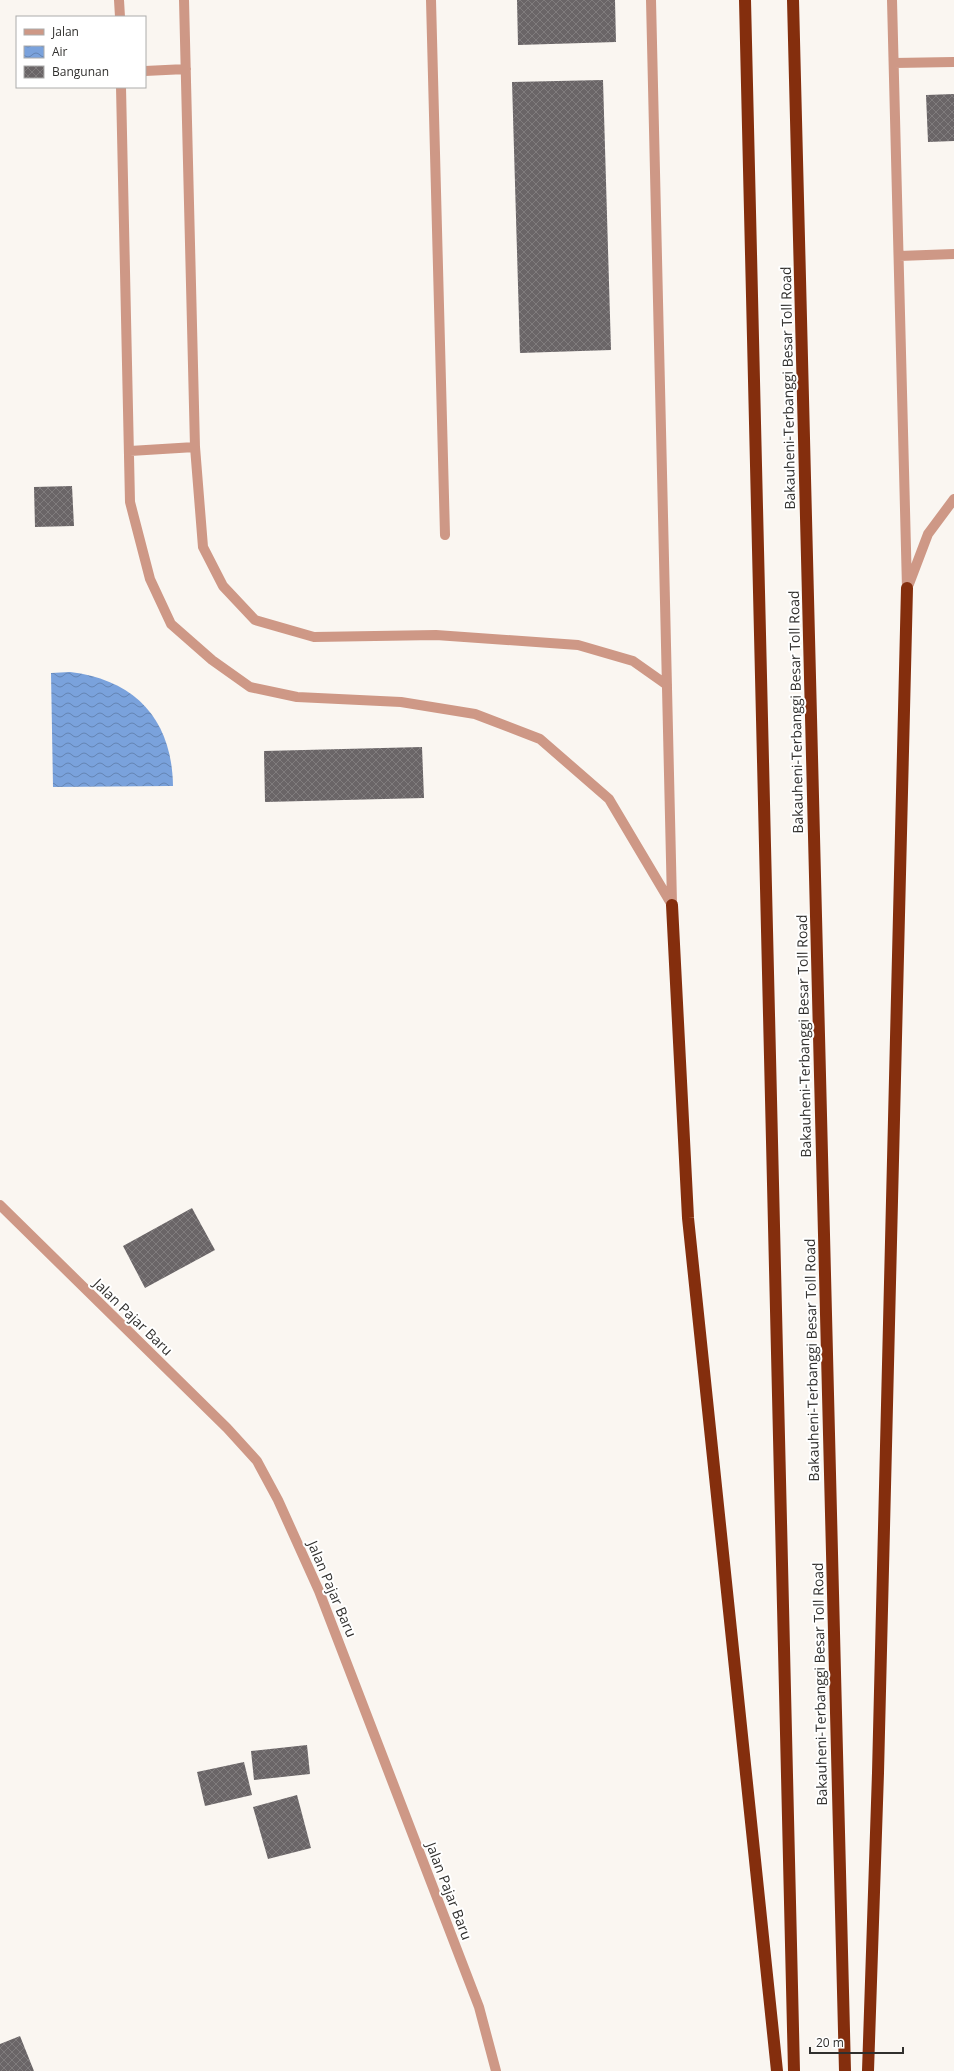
<svg xmlns="http://www.w3.org/2000/svg" width="954" height="2071" font-family="'Open Sans',sans-serif">
  <style>
    .water { fill: url(#water-waves) }
    .building { fill: url(#building-cross-hatch) }
    .lines { fill: none; stroke-linecap: round; stroke-linejoin: round }
    .lane { stroke: #ce9886; stroke-width: 10 }
    .street { stroke: #ce9886; stroke-width: 10 }
    .highway { stroke: #842e0d; stroke-width: 12 }
    .labels { text-anchor: middle; stroke-width: 4; stroke-linejoin: round; paint-order: stroke }
    .street-label { font-size: 14px; fill: #302f2d; stroke: #fff }
  </style>
  <defs>
    <pattern id="water-waves" width="16" height="10" patternUnits="userSpaceOnUse"><rect width="16" height="10" fill="#7aa2dc"/><path d="M0 5q4-4 8 0t8 0" fill="none" stroke="#6484b3"/></pattern>
    <pattern id="building-cross-hatch" width="8" height="8" patternUnits="userSpaceOnUse"><rect width="8" height="8" fill="#6a6567"/><path d="M0 0l8 8M0 8l8-8" fill="none" stroke="#807c7d"/></pattern>
  </defs>
  <rect width="100%" height="100%" fill="#faf6f1"/>
  <path class="water" d="M70 672C136 680 172 720 173 786L53 787 51 673Z"/>
  <path class="building" d="M517 0H615L616 42 518 45Z
    M603 80 611 350 520 353 512 82Z
    M954 94V141L928 142 926 95Z
    M72 486 74 526 35 527 34 487Z
    M422 747 424 798 265 802 264 751Z
    M192 1208 215 1250 145 1288 123 1246Z
    M307 1745 310 1774 254 1780 251 1751Z
    M244 1762 252 1795 205 1806 197 1772Z
    M297 1795 311 1848 268 1859 253 1807Z
    M20 2036 34 2071H0V2044Z"/>
  <g class="lines">
    <path class="lane" d="M119 0 120 17
      M184 0 195 447 203 547 223 586 255 620 314 637 436 635 578 645 633 661 667 685
      M431 0 445 535
      M651 0 672 903
      M892 0 907 588
      M894 63 954 62
      M145 71 186 69
      M121 87 130 502 150 579 171 624 212 660 250 687 297 697 401 702 475 714 540 739 609 799 672 905
      M899 256 954 254
      M130 451 195 447
      M909 584 928 534 954 499"/>
    <path class="street" d="M0 1205 227 1428 257 1461 278 1500 319 1591 479 2007 496 2071"/>
    <path class="highway" d="M745 0 794 2071
      M793 0 845 2071
      M672 905 688 1218 777 2071
      M868 2071 878 1773 907 588"/>
  </g>
  <g class="labels">
    <g class="street-label">
      <text transform="translate(788 388) rotate(-91)" y="5">Bakauheni-Terbanggi Besar Toll Road</text>
      <text transform="translate(796 712) rotate(-91)" y="5">Bakauheni-Terbanggi Besar Toll Road</text>
      <text transform="translate(804 1036) rotate(-91)" y="5">Bakauheni-Terbanggi Besar Toll Road</text>
      <text transform="translate(133 1317) rotate(44)" y="5">Jalan Pajar Baru</text>
      <text transform="translate(812 1360) rotate(-91)" y="5">Bakauheni-Terbanggi Besar Toll Road</text>
      <text transform="translate(332 1589) rotate(67)" y="5">Jalan Pajar Baru</text>
      <text transform="translate(820 1684) rotate(-91)" y="5">Bakauheni-Terbanggi Besar Toll Road</text>
      <text transform="translate(449 1891) rotate(69)" y="5">Jalan Pajar Baru</text>
    </g>
  </g>
  <rect x="16" y="16" width="130" height="72" fill="#ffffff" stroke="#acacab"/>
  <rect x="24" y="29" width="20" height="6" fill="#ce9886" stroke="#acacab"/>
  <text x="52" y="36" font-size="12" fill="#302f2d">Jalan</text>
  <rect x="24" y="46" width="20" height="12" fill="url(#water-waves)" stroke="#acacab"/>
  <text x="52" y="56" font-size="12" fill="#302f2d">Air</text>
  <rect x="24" y="66" width="20" height="12" fill="url(#building-cross-hatch)" stroke="#acacab"/>
  <text x="52" y="76" font-size="12" fill="#302f2d">Bangunan</text>
  <path d="M810 2047v6h93v-6" fill="none" stroke="#302f2d" stroke-width="2"/>
  <text x="816" y="2047" font-size="12" fill="#302f2d" stroke="#ffffff" stroke-width="3" paint-order="stroke">20 m</text>
</svg>
